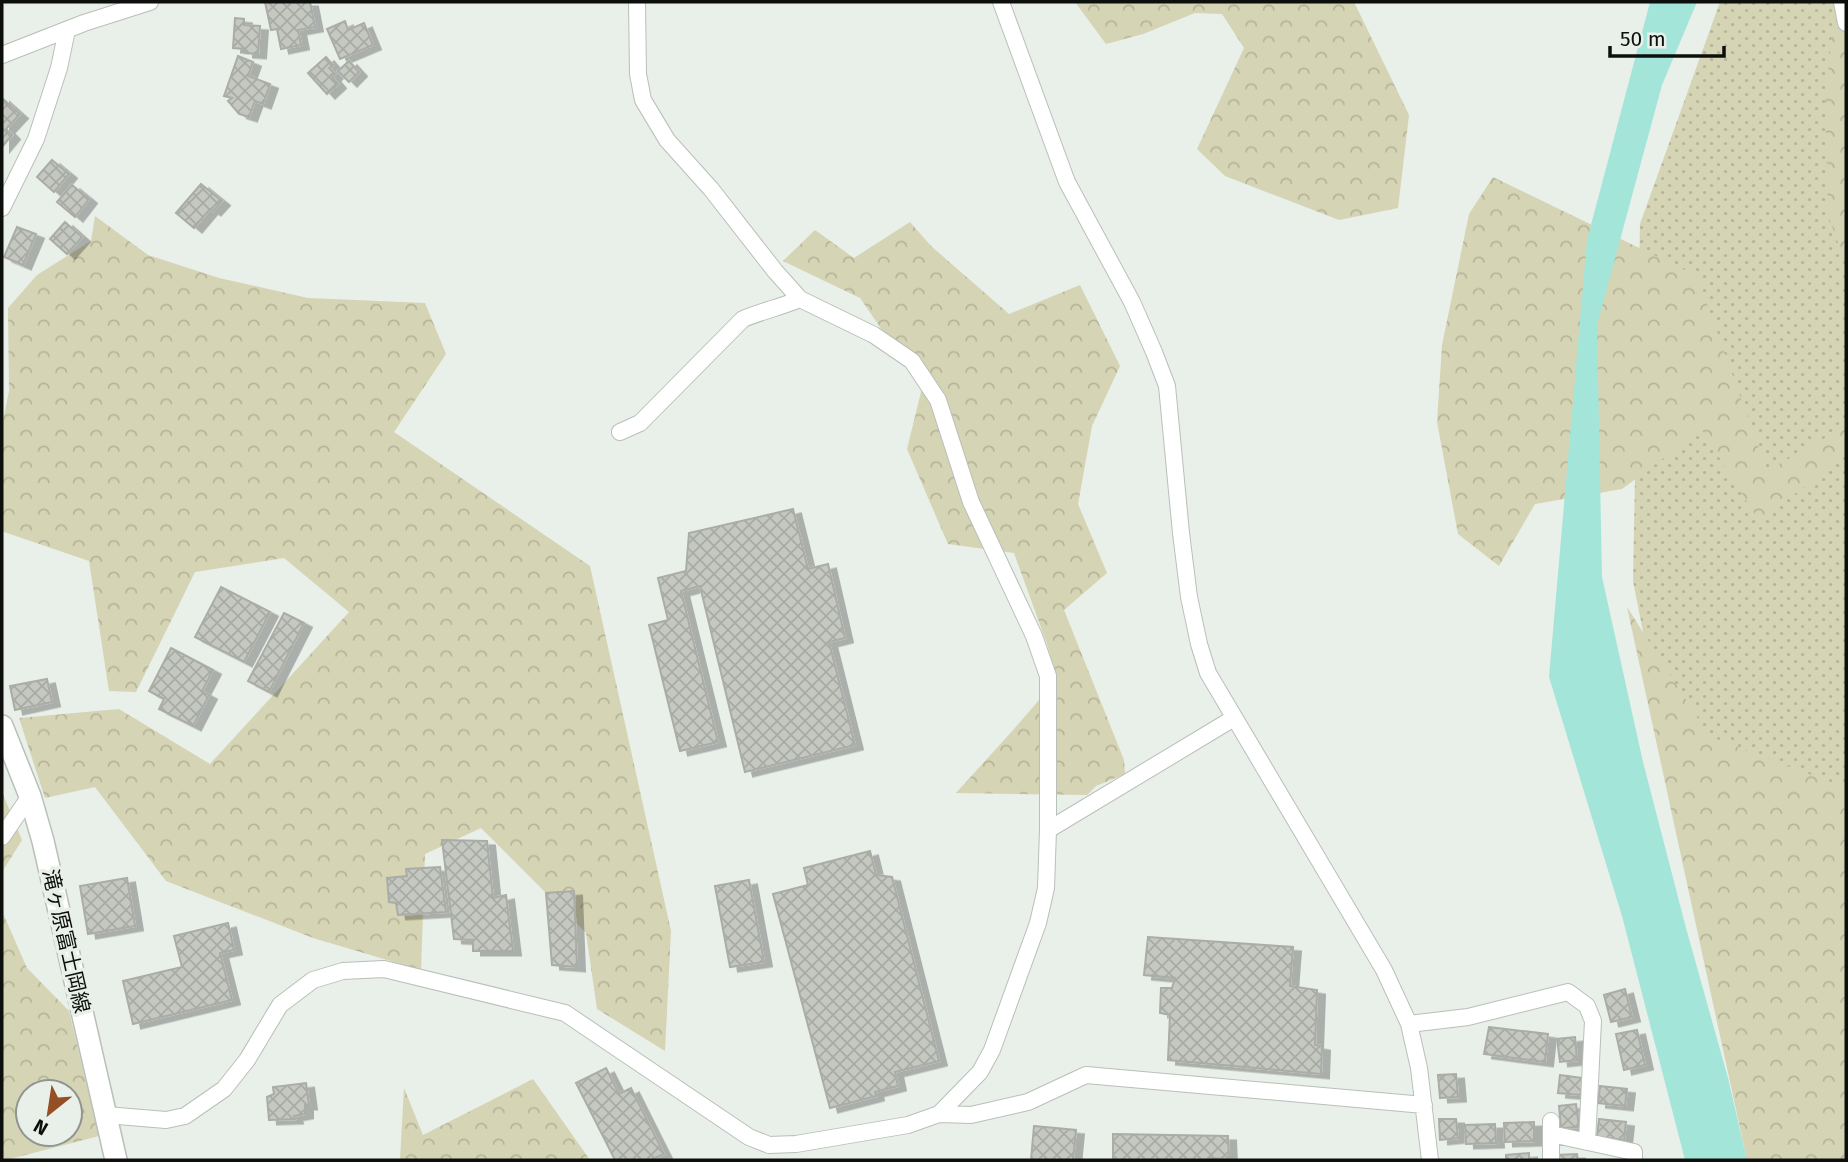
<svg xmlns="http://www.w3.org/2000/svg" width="1848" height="1162" font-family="'Fira Sans','Noto Sans JP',sans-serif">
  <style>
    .grass { fill: url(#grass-dots) }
    .forest { fill: url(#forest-crowns); fill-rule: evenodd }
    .water { fill: #a4e5da }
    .building { fill: url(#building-cross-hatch); stroke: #aaada6; stroke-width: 2; filter: url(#shadow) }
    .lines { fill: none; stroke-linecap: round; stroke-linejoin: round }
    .minor-casing { stroke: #b9bfb9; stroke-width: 18 }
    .major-casing { stroke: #b9bfb9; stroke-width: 24 }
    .minor { stroke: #fff; stroke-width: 16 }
    .major { stroke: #fff; stroke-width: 21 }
    .labels { text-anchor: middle; stroke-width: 7; stroke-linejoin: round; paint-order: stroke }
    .street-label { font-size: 21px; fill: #0d0f0d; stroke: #e9efe9 }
  </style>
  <defs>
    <pattern id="grass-dots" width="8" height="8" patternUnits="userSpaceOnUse" patternTransform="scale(1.75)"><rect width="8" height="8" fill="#d5d4b4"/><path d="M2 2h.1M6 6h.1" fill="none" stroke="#b6b59a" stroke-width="1.8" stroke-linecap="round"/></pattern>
    <pattern id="forest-crowns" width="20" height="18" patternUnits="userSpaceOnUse" patternTransform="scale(1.75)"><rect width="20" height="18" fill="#d5d4b4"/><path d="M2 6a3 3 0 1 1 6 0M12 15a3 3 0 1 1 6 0" fill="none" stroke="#b6b59a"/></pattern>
    <pattern id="building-cross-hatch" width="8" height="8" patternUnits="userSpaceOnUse" patternTransform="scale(1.75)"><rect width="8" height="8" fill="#c5c8c1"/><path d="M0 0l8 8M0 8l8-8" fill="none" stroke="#a8aba5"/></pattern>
    <filter id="shadow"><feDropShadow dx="8" dy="4.5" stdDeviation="0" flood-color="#0004"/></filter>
  </defs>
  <rect width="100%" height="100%" fill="#e9efe9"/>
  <path class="grass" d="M1720 2H1846V1160H1747L1633 581 1640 224Z"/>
  <path class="forest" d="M1075 2H1354L1409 115 1398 208 1339 220 1225 176 1197 149 1244 48 1222 14 1195 13 1143 34 1106 44Z
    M1836 2H1846V265L1828 215 1825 96Z
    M1493 177 1697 276 1767 471 1846 426V455L1759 521 1702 430 1622 489 1535 504 1499 566 1458 534 1437 422 1442 345 1469 214Z
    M95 216 148 255 219 278 308 298 425 303 446 354 394 432 590 566 671 931 665 1051 597 1009 586 933 481 828 425 854 421 970 313 938 166 881 95 787 45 798 19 718 119 709 210 764 349 612 284 558 195 572 136 692 109 691 89 561 4 532 2 530V426L9 391 8 308 37 275 91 241Z
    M910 222 931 246 1009 314 1080 285 1120 366 1092 426 1078 504 1107 573 1064 610 1124 760 1125 774 1096 786 1087 795 956 793 1014 729 1057 679 1047 644 1014 553 948 544 907 449 922 388 860 298 783 261 815 230 854 258Z
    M1627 607 1709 736 1846 788V1160H1747Z
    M2 792 22 840 2 872Z
    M2 911 27 968 69 1011 99 1136 6 1160H2ZM28 1092H70V1134H28Z
    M533 1079 590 1160H400L404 1088 423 1135Z"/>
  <path class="water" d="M1650 2H1697L1662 85 1597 325 1602 577 1643 762 1686 928 1728 1078 1747 1160H1685L1622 916 1549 677 1587 240Z"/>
  <path class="building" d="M265 2H310L315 27 298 30 301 45 281 49 277 29 271 30Z
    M235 18 244 19V25L260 26 258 54 245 53V49L233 48Z
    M345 21 348 30 364 23 373 45 340 59 327 29Z
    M238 56 253 62 248 76 270 84 263 104 255 101 249 117 239 114 228 101 232 98 224 96Z
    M326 57 333 65 329 68 335 74 332 77 338 84 327 94 308 73Z
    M349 61 359 72 349 82 338 71Z
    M2 98 20 114 6 129 12 135 2 147Z
    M52 160 69 174 54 192 37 177Z
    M201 184 222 201 213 211 210 209 194 228 176 213Z
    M72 185 89 199 75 217 57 202Z
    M65 222 82 237 67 254 50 239Z
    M17 227 36 234 23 265 4 257Z
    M793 509 808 569 828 564 845 638 829 642 855 745 745 772 700 586 681 591 718 742 680 751 649 625 668 620 658 578 686 571 689 533Z
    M221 587 270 612 244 662 195 637Z
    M284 613 304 623 269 692 248 681Z
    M171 648 213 670 202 691 209 695 193 726 159 709 164 699 149 691Z
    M47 679 52 702 15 710 10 686Z
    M442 840 487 841 493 898 506 895 513 951H473V940L454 939Z
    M870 851 876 875 892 877 939 1061 895 1072 898 1086 875 1092 876 1096 830 1108 773 894 808 885 804 868Z
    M440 867 446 912 398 915 396 903 389 902 387 878 407 876 406 869Z
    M127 878 135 926 88 934 80 886Z
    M749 880 764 962 730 967 715 886Z
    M574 891 577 967 552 965 546 893Z
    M228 923 234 950 220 953 232 1000 133 1024 123 981 182 967 174 936Z
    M1148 937 1293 947 1290 986 1317 990 1315 1045 1322 1046 1321 1074 1168 1060 1170 1015 1160 1013 1161 988H1172L1175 978 1144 975Z
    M1625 989 1632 1017 1611 1022 1604 995Z
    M1489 1027 1548 1034 1545 1062 1484 1054Z
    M1637 1030 1645 1065 1624 1070 1616 1034Z
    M1575 1037 1577 1060 1560 1062 1557 1039Z
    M606 1068 619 1094 631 1088 664 1154 650 1160H615L576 1083Z
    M1456 1074 1458 1097 1440 1098 1438 1075Z
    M1560 1075 1583 1078 1581 1095 1558 1093Z
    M306 1083 309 1105H305V1114L294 1116 295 1119 269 1120 267 1097 274 1094 273 1087Z
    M1600 1086 1627 1089 1625 1106 1598 1103Z
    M1576 1104 1579 1127 1561 1128 1559 1106Z
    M1439 1119H1456L1458 1138 1440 1140Z
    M1599 1119 1626 1122 1624 1140 1597 1137Z
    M1534 1122V1141L1505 1142 1504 1123Z
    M1495 1124 1496 1143 1466 1144 1465 1125Z
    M1034 1126 1076 1130 1073 1160H1031Z
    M1113 1134 1228 1136 1229 1159 1209 1158V1160H1113Z
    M1529 1153V1160H1506V1155Z
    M1577 1154 1578 1160H1555V1155Z"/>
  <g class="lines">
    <g class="minor-casing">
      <path id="minor" d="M637 2 638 74 643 100 667 140 711 189 775 271 800 299
        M1001 2 1067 182 1132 302 1154 352 1167 386 1181 533 1189 597 1199 644 1208 673 1384 970 1409 1024 1419 1068 1430 1160
        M1842 2 1846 23
        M2 55 84 23 150 2
        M2 208 36 139 59 68 67 30
        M1048 830 1234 718
        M2 837 30 796
        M1409 1024 1468 1017 1568 992 1587 1006 1593 1021 1587 1142
        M939 1114 971 1115 1028 1102 1086 1075 1424 1105
        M106 1115 166 1120 185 1116 224 1089 247 1060 280 1005 313 980 343 971 384 969 565 1013 749 1137 769 1145 796 1144 908 1125 939 1114 980 1072 992 1050 1038 923 1046 888 1048 830V676L1034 636 971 502 938 400 912 361 874 335 800 299C781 307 762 311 743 319L640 423 620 432
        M1551 1121V1160
        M1551 1134 1634 1152V1160"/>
    </g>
    <g class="major-casing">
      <path id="major" d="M2 726 30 796 43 841 116 1160"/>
    </g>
    <use href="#minor" class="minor"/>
    <use href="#major" class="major"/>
  </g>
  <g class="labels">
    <g class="street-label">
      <text transform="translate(66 941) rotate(77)" y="7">滝ヶ原富士岡線</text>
    </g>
  </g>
  <rect width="1848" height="1162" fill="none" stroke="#0d0f0d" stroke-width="7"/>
  <g transform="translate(49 1113) rotate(210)"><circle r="33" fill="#e9efe9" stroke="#919591" stroke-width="2"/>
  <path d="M0-5L12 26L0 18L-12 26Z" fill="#944f24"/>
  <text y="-10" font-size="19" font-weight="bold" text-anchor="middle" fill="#0d0f0d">N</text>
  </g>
  <path d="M1610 46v10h114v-10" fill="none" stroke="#0d0f0d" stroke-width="3.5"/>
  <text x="1620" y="46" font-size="21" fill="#0d0f0d" stroke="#e9efe9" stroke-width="5" paint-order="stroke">50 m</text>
</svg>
